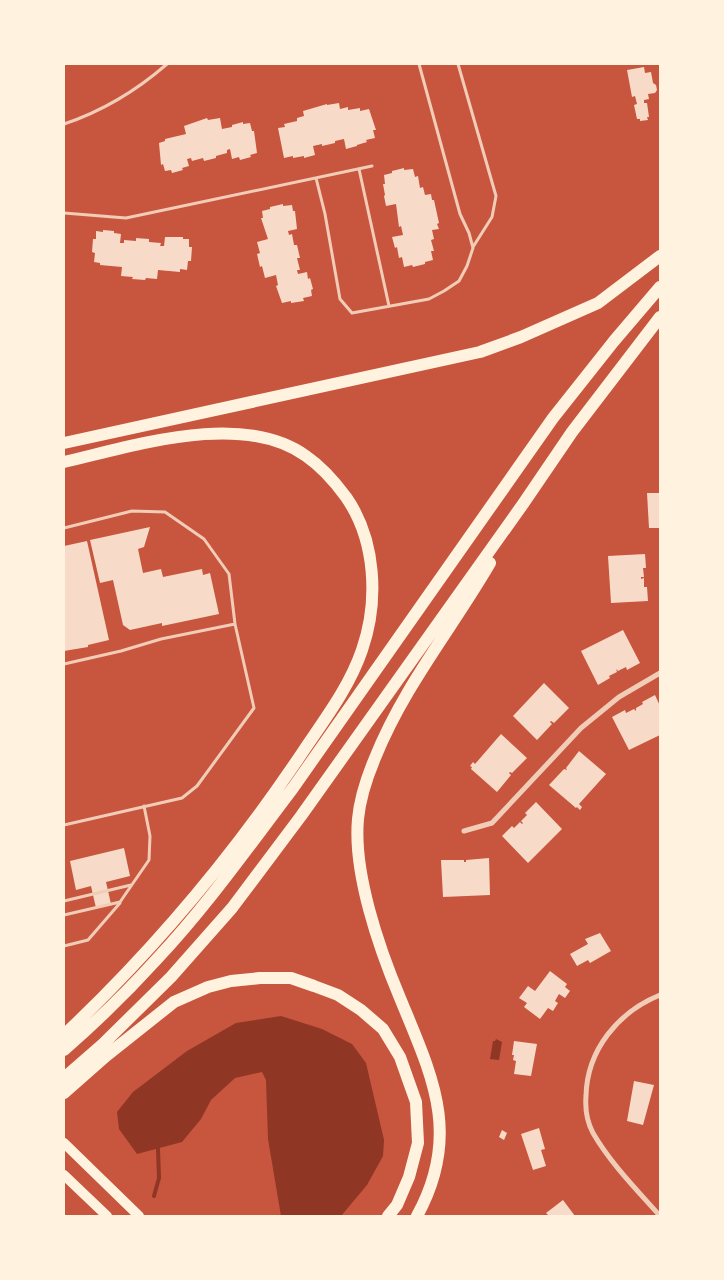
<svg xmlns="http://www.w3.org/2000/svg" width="724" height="1280" font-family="Jost,sans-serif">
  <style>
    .water { fill: #8f3625 }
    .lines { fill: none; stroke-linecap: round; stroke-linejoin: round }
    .stream { stroke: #8f3625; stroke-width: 4 }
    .building { fill: #f7dbc8 }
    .service { stroke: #f1ccb7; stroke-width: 3 }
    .minor { stroke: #f1ccb7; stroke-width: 5 }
    .primary { stroke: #fff3e0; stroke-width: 10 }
    .motorway { stroke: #fff3e0; stroke-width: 12 }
  </style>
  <rect width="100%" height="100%" fill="#c8553d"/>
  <path class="water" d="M281 1016 322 1029 352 1044 366 1063 384 1140 383 1156 367 1185 341 1216H281L268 1139 266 1080 262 1072 235 1078 211 1100 201 1119 182 1142 137 1154 119 1129 117 1112 133 1092 187 1051 236 1023Z
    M496 1039 502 1042 499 1060 490 1059 493 1041H495Z"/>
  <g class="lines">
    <path class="stream" d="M154 1196 159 1178 158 1149"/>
  </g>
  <path class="building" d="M644 67 645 73 651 72 653 83 656 85 657 90 655 93 648 94 649 99 644 100V103H647L649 117H647L648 120 640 121V119H637L634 105 637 104 635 96 632 97 627 70Z
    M339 103 340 109 348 107V110L360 108V111L369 109 376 130H373L375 138 366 140 367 142 357 145V146L346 149 344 139 335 141V143L322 146V144L313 146 315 155 304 158V156L293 158V156L284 158 278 128 285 127 284 124 297 121V118L304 116 303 111 327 104V105Z
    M207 118 208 120 220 118 222 129 232 127V125L243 122V124L250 123 252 131H254L257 153 250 155 251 157 240 160 239 157 232 159 230 149 227 150V153L216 156V158L204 161 203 158 192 161 191 158 187 159 189 166 182 168 183 170 172 173 171 170 165 171 163 164 161 165 159 143 165 141V139L186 134 184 126Z
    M404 168V170L413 169 415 177 418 176 420 188 423 187 425 195 431 194 432 200H434L439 223 437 224 439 229 432 230 434 239 431 240 434 251H431L433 260 425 262V264L413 267 412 265 404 267 402 257 399 258 397 247 395 248 392 237 403 235 401 226 399 227 396 204 386 206 384 196 385 195 383 184H385L384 175 392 173V171Z
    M283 204V206L292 205 293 211H295L297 229 288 231 289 235 292 234 294 245H297L300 258H297L300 270H297L298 274 307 272 308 279 310 278 313 289 311 290 312 296 303 298 304 301 291 303V301L282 303 276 286 278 285 276 275 265 278 262 266 260 267 257 254 260 253 257 242 268 239 261 218H263L262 211 270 209V207Z
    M103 230 114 231V233L121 234 120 243H124V240L136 241V238L149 239V242L161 243 160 246H164L165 237H183V239H189V247H192L191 261H188L187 270 180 269V272L158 270 157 279 146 278 145 280 132 279 133 277 121 276 122 267 100 265V263L94 262 95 253 92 252 93 239H96V231L103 232Z
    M647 493H660V528H649Z
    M150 527 144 547 138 549 143 573 161 569 163 577 202 569 203 575 210 573 219 614 162 626V623L130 630 123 625 113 580 100 583 90 540Z
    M87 541 109 640 88 645V647L64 651V546Z
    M645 554 646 568H643L644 577H641V579L644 578V587H647L648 601 611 603 608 556Z
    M623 630 640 663 627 670 626 667 618 671 616 669 617 672 609 676 610 678 598 685 581 651Z
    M544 683 569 708 554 723 551 721 550 722 552 724 537 740 513 716Z
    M655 695 660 706V735L629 750 612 717 625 710 626 713 634 709 636 711V708L643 704 642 702Z
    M501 734 527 758 512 773 510 772 509 773 511 775 497 792 471 769 472 767 470 766 473 762 475 764Z
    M579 751 606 774 579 804 582 807 580 810 577 807 576 808 549 785 564 769 567 770 566 768Z
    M536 802 562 829 528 863 502 836 512 826 514 828 520 822 522 824 523 823 521 821 527 815 525 813Z
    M124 848 130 876 106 882 111 904 96 908 91 886 76 890 70 861Z
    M489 858 490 895 443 897 441 860H464V862H466V860Z
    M600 933 611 951 590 963 588 960 577 966 570 954 588 944 585 939Z
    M550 971 567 984 565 987 570 991 565 998 559 994 555 1001 558 1003 553 1011 548 1008 540 1019 524 1007 527 1003 519 998 528 986 535 991Z
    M514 1041 537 1044 531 1076 514 1074 516 1061 513 1060 514 1055H512Z
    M634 1081 654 1085 643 1125 627 1121Z
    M539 1128 545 1149 541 1150 546 1166 533 1170 521 1134Z
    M502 1130 507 1133 504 1140 499 1137Z
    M563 1200 575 1216H549L546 1213Z"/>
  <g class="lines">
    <path class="service" d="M458 64 496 196 492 217 473 247
      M64 124C103 111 136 91 167 64
      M359 169 389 306
      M316 178 325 214 340 299 352 313 429 299 444 291 459 281 467 266 473 248 469 233 460 214 419 64
      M64 213 126 218 372 166
      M64 528 132 511 165 512 204 539 229 574 235 624
      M64 664 121 651 161 639 235 624 254 708 197 786 182 798 64 825
      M64 901 131 885
      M64 915 120 902 149 860 150 836 144 806
      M64 946 88 940 120 903"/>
    <path class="minor" d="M464 831 492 823 581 728 619 697 660 673
      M660 1216C637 1190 611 1164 593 1133 587 1122 585 1109 586 1096 587 1050 618 1012 660 995"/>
    <path class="primary" d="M64 1143 139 1216
      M64 1175 107 1216"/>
    <path class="motorway" d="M64 443 480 352 521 337 598 303 660 256
      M64 462C134 446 242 410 306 456 322 467 335 482 346 497 376 540 379 601 362 650 349 688 324 720 302 753 233 856 154 950 64 1035
      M64 1050C96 1022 127 992 156 960 206 907 249 846 293 788L553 418 614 341 660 287
      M64 1078 103 1044 171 977 232 908 301 816 523 504 572 432 660 317
      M64 1093 106 1056 174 1002 208 987 231 981 260 978H291L314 986 338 995 361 1010 383 1029 400 1057 416 1102 418 1143 409 1177 397 1205 388 1216
      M417 1216C462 1134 432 1076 400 998 379 948 353 873 358 819 360 798 367 777 375 758 404 686 451 630 490 563"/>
  </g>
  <rect width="724" height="1280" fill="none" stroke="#fff3e0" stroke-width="130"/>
</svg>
